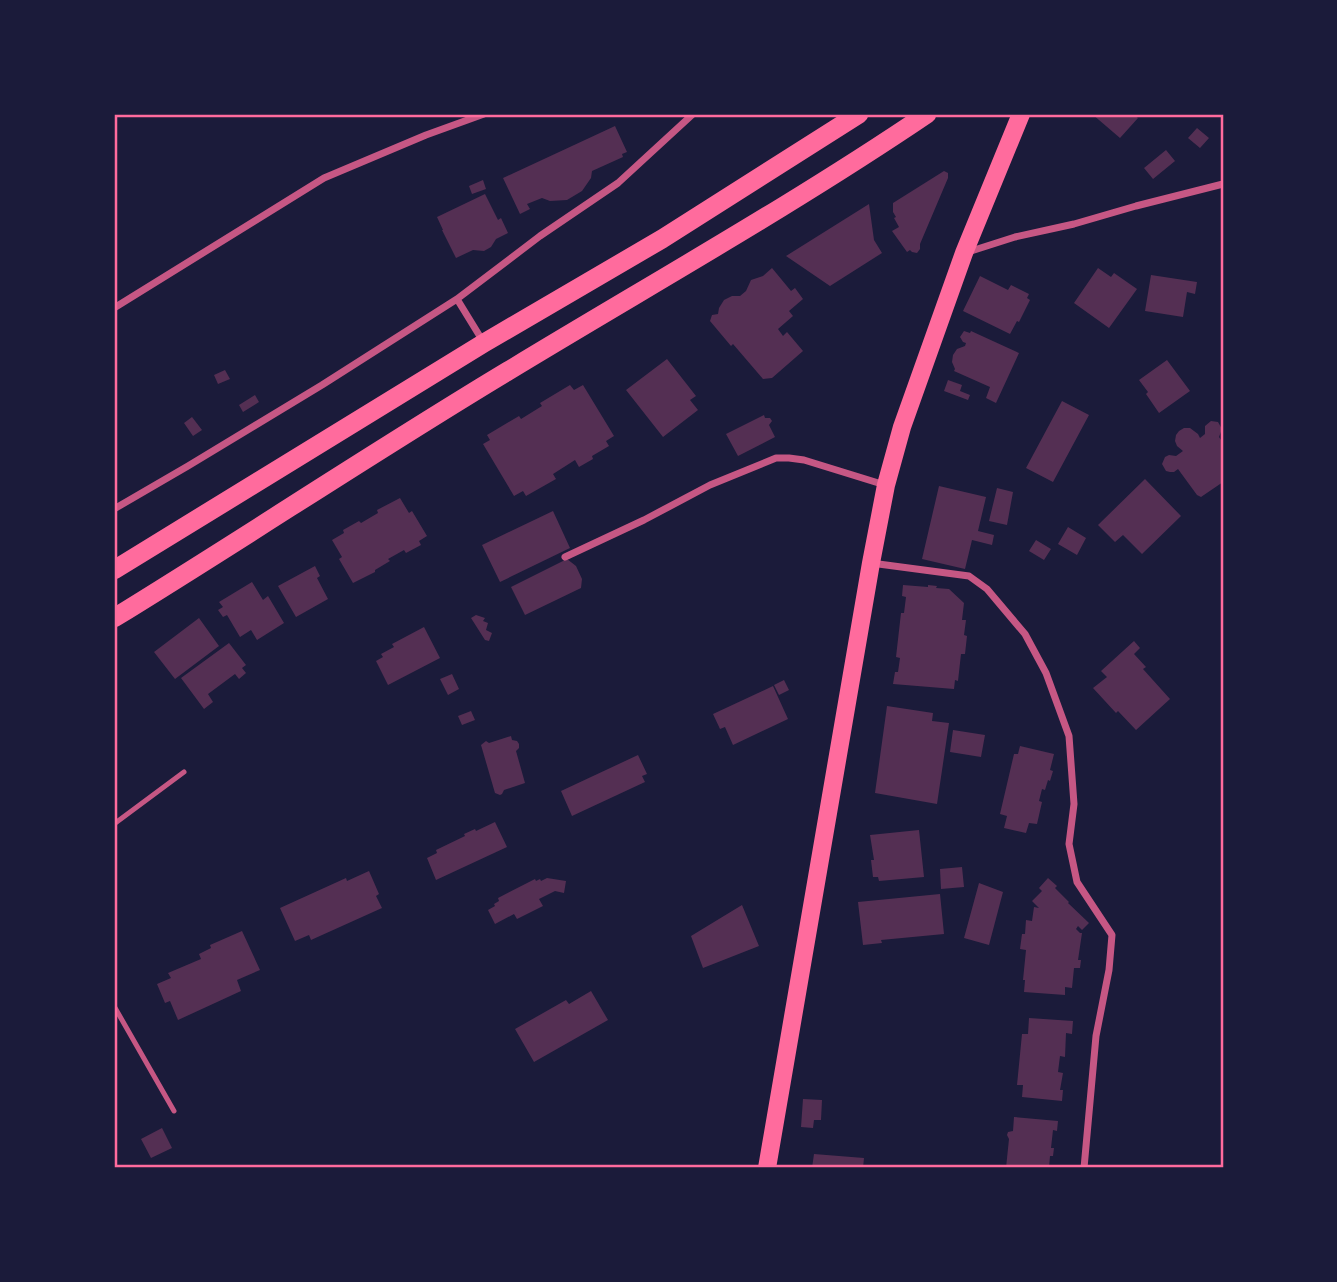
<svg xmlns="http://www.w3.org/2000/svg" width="1337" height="1282" font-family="'DM Sans',sans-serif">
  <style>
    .building { fill: #542f53 }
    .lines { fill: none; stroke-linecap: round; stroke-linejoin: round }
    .service { stroke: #c65784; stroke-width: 5 }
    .minor { stroke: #c65784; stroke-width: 7 }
    .primary { stroke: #ff6b9d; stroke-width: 18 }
    .trunk { stroke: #ff6b9d; stroke-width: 19 }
    .neatline { fill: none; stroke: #ff6b9d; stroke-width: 2.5 }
  </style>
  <rect width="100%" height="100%" fill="#1b1b3a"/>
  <path class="building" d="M1092 114H1133L1138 118 1120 138Z
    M615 126 627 152 622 154 623 157 592 171 591 178 582 191 567 200 550 201 542 198 527 204 530 209 520 214 503 178Z
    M1197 128 1209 138 1200 148 1188 138Z
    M1166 150 1175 161 1153 179 1144 168Z
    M944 171 948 173V178L920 244V249L917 253 912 252 910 250 907 252 892 231 899 227 894 218 896 217 893 212V203Z
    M483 180 486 189 472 194 469 186Z
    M485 194 498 220 501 218 508 233 496 239 491 247 484 251 473 250 456 258 442 230H443L437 217Z
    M869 204 874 240 882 253 830 286 786 256Z
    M772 268 791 291 795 288 803 299 789 311 793 316 778 329 783 336 787 332 803 351 772 378 763 379 733 344 731 346 710 321 712 315 718 314 719 308 724 300 732 296H740L746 291 751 280 763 276Z
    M1098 268 1111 277 1114 273 1137 289 1109 328 1074 303Z
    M1151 275 1197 282 1195 294 1187 292 1183 317 1145 311Z
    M980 276 1008 290 1011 285 1029 294 1027 298 1030 300 1019 322 1017 321 1010 334 963 311Z
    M964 331 970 333 971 331 1019 353 996 403 986 398 990 387 954 371 955 369 952 362 953 355 957 349 965 346 966 343 963 342 960 337Z
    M667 359 696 396 690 400 698 410 663 437 626 390Z
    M1167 360 1190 391 1159 413 1146 394 1148 392 1139 380Z
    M225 370 230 379 218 384 214 375Z
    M948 380 962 385 960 391 970 395 968 400 944 391Z
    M570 385 574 390 583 385 614 436 606 441 609 446 592 456 593 459 579 467 575 460 553 474 556 479 526 496 523 491 514 496 483 444 490 440 487 435 519 416 521 419 542 406 540 403Z
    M255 395 259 402 243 412 239 405Z
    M1062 401 1089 415 1053 482 1026 468Z
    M764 415 765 418H770L772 421 769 425 775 437 738 456 726 434Z
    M192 417 202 430 193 436 184 423Z
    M1211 421 1218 422 1222 429 1219 437 1223 443V482L1201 497 1197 495 1178 469 1174 472H1170L1166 471 1162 464 1165 457 1169 455 1176 456 1183 451 1177 446 1175 441 1176 435 1179 431 1184 428H1190L1198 434 1200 438 1205 434V426Z
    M1145 479 1181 516 1142 554 1123 535 1115 542 1098 525Z
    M939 486 986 497 978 531 994 535 992 545 972 540 965 569 922 559Z
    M997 488 1013 492 1007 525 989 521Z
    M400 498 409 513 412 511 427 536 419 541 421 545 406 553 404 550 388 559 390 561 375 570V572L353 583 339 559 342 557 332 540 344 533 343 530 359 521 361 523 378 513 377 510Z
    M553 511 570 548 500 582 482 545Z
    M1068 527 1086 538 1077 555 1058 544Z
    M1036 540 1051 549 1044 560 1029 551Z
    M567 559 576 566 582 579 581 588 525 615 511 587Z
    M315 566 320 576 317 578 328 599 296 617 278 586Z
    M252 582 263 600 268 596 284 623 257 640 251 630 240 637 227 615 223 617 218 610 223 607 219 602Z
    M903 585 928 587V585L937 586 936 588 949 589 964 603 962 620H966L964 635 967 636 965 654H961L958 681 955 680 954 689 893 684 895 672H898L900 658 896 657 901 613H904L906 597 902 596Z
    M476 615 485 618 483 621 488 623 486 630 492 633 489 641 485 640 471 618Z
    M199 618 219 646 175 679 154 652Z
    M424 627 440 658 388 685 376 661 383 657 381 654 394 647 392 644Z
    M1134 641 1140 648 1134 654 1146 667 1143 669 1170 699 1136 730 1118 711 1116 713 1093 688 1107 677 1101 671Z
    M229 643 246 665 242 668 246 673 239 679 235 674 208 694 213 702 204 709 181 678Z
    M452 674 459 689 448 695 440 679Z
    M784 680 789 690 779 695 774 685Z
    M773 686 788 719 733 745 725 727 720 729 713 714Z
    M887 706 933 713 932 721 949 723 937 804 875 793Z
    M471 711 475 720 462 725 458 716Z
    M953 730 985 735 981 757 950 752Z
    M511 736 512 740 517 741 519 744V748L516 751 525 783 504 790 502 794 500 795 495 793 481 745 486 741 489 743Z
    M1020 746 1054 754 1050 770 1053 771 1050 781 1048 780 1045 790 1042 789 1039 801 1042 802 1037 824 1029 823 1026 833 1004 828 1007 816 1000 814 1014 754H1018Z
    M638 755 647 774 642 776 645 782 572 816 561 791Z
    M495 822 507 847 436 880 427 858 437 853 436 850 465 836 464 834 475 829 476 831Z
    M919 830 924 877 879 881 878 877H873L871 860H874L870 835Z
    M962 867 964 887 941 889 940 869Z
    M369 871 379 894 376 896 382 908 311 940 309 935 295 941 280 908 346 878 347 881Z
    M547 878 566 881 564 893 555 891 539 899 543 906 517 919 514 914 495 924 488 910 495 906 494 904 499 901 498 898 535 879 536 881 540 879 541 881Z
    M1048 878 1057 886 1055 888 1069 902 1068 903 1089 923 1082 930 1078 926 1076 929 1080 933H1082L1078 960H1081L1080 968H1074L1072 988 1065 987V995L1024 992 1025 980H1023L1026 950 1020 949 1022 934H1025L1026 920 1032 921 1034 907 1039 908 1032 901 1042 891 1039 888Z
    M979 883 1003 892 989 945 964 938Z
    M940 894 944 934 881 940 882 943 863 945 858 902Z
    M742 905 759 946 703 968 691 936Z
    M242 931 260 970 237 980 241 991 178 1020 170 1001 165 1003 157 984 171 978 168 973 201 959 199 954 211 948 210 945Z
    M591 991 608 1020 534 1062 515 1029 566 1000 569 1004Z
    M1029 1018 1073 1021 1072 1034 1066 1033 1065 1057 1060 1056 1058 1072 1063 1073 1060 1090H1063L1062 1101 1022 1097 1023 1085H1017L1022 1034H1028Z
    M803 1099 822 1100 821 1120H814L813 1128 801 1127Z
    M1014 1117 1058 1121 1057 1131 1053 1130 1051 1148H1054L1053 1156H1050L1049 1168H1006L1009 1139 1007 1135 1008 1132 1013 1131Z
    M162 1128 172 1148 151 1158 141 1139Z
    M814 1154 864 1158 863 1168H812Z"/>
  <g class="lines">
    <path class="service" d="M114 824 184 772
      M114 1006 174 1111"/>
    <path class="minor" d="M968 252 1015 237 1074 224 1136 206 1223 184
      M457 299 484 343
      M114 308 324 178 426 135 484 114
      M114 509 188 466 322 385 457 299 540 236 618 183 693 114
      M565 557 644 520 710 485 776 458H789L804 460 885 485
      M871 563 969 576 987 589 1025 634 1046 673 1069 736 1074 804 1069 844 1077 882 1112 935 1109 970 1096 1036 1084 1168"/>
    <path class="primary" d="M767 1168 871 563 886 485 902 427 964 253 1021 114"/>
    <path class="trunk" d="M114 570 484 343 662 239 859 114
      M114 618C246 537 375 451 508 371 648 286 791 206 927 114"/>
  </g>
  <rect width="1337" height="1282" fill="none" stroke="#1b1b3a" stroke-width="231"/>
  <rect x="116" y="116" width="1106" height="1050" class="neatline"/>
</svg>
